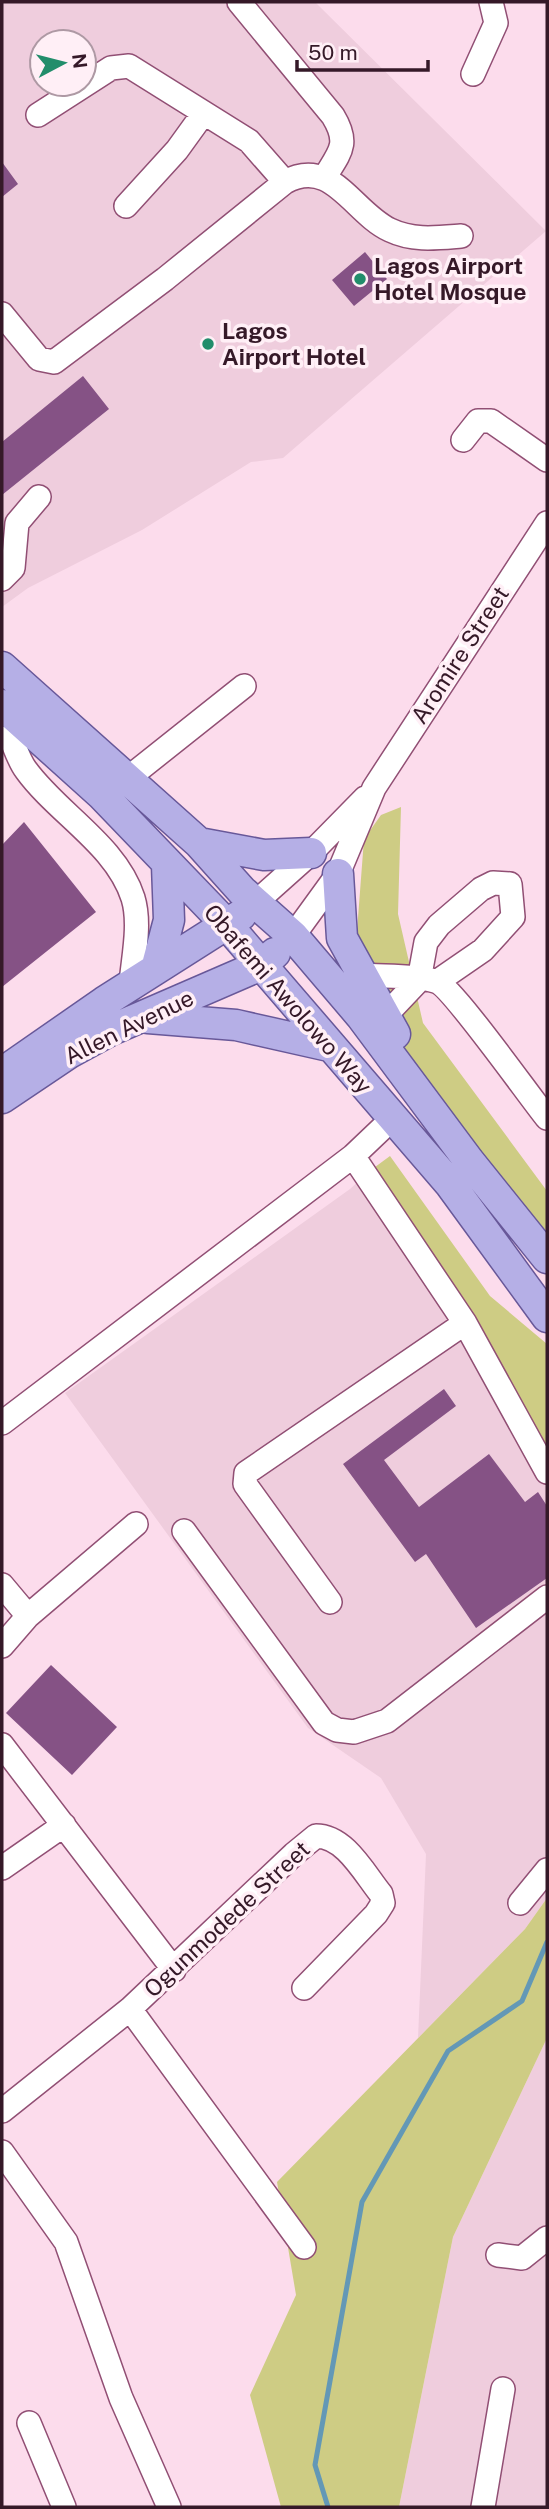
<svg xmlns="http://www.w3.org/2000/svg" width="549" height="2509" font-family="'Public Sans',sans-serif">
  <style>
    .built { fill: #efcddd; fill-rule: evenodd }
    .green { fill: #cecc84 }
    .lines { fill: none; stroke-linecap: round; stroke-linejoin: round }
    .stream { stroke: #6398b6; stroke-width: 5 }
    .building { fill: #855285 }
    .minor-casing { stroke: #914f74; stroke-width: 26 }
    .major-casing { stroke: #685899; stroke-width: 33 }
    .minor { stroke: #fff; stroke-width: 23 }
    .major { stroke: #b5afe6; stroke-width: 30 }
    .poi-dot { fill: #228d6b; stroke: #ffeff6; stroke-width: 2.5 }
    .labels { text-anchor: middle; stroke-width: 7; stroke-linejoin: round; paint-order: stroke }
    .poi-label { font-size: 23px; font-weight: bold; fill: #351928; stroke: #ffeff6; text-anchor: start }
    .street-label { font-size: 23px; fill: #351928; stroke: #ffeff6 }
  </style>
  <rect width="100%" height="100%" fill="#fcdcec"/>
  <path class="built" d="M2 2H315L546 231 283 458 251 462 142 530 28 588 2 607ZM42 42H84V84H42Z
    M371 1170 547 1453V1898L525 1929 418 2038 426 1854 381 1778 308 1728 65 1393 350 1189Z
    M547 2038V2507H399L453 2237Z"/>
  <path class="green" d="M401 807 398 914 423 1023 547 1191V1242L522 1201 436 1111 389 1026 357 931 364 839 381 815Z
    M390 1156 490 1296 547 1344V1454L371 1170Z
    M547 1898V2038L453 2237 399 2507H281L250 2395 296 2295 277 2182 525 1929Z"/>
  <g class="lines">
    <path class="stream" d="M328 2507 315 2465 362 2202 448 2051 522 2001 547 1942"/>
  </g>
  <path class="building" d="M2 162 18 184 2 197Z
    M365 252 387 279 354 306 332 280Z
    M83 376 109 409 2 495V442Z
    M24 822 96 912 2 987V845Z
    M444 1389 456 1406 384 1460 419 1507 489 1454 525 1502 538 1492 547 1506V1578L476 1628 426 1554 415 1562 343 1464Z
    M51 1665 117 1727 72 1775 6 1713Z"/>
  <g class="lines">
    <g class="minor-casing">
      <path id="minor" d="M239 2 333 116C350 144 340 152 324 178
        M473 74 496 23 491 2
        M38 115 111 68 129 66 249 141 285 182
        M126 206 177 150 203 114
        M2 314 39 359 54 362 165 279 285 182C332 156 353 213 390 230 413 241 436 238 461 236
        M463 440 478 421H491L547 460
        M2 579 13 568 17 523 39 497
        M10 736C15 747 19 761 26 770 58 814 116 845 133 898 141 924 133 958 131 984
        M127 779 244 686
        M255 903 311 853 365 798
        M293 936 338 874 374 788 547 523
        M360 975C384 977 412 975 435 981 451 985 529 1096 547 1118
        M384 1017 419 980 426 942 439 925 481 889 493 883 510 884 513 917 483 950 438 981
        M353 1156 465 1323 547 1472
        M2 1423 353 1156 394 1117
        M184 1531 324 1723 337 1730 354 1732 387 1721 547 1597
        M2 1585 28 1616
        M330 1602 245 1484 246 1473 465 1323
        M2 1646 28 1616 136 1524
        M2 1745 174 1970
        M2 1868 64 1825
        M520 1903 547 1870
        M130 2009 304 2247
        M2 2111 130 2009 294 1854 316 1836C345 1836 364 1873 381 1894L383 1903 376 1914 304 1988
        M2 2152 66 2242 121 2398 169 2507
        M498 2255 522 2258 547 2238
        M29 2423 64 2507
        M483 2507 503 2389"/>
    </g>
    <g class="major-casing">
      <path id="major" d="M2 667 199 843 242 891 293 936 361 1016 469 1161 547 1258
        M2 705 102 795 228 926 450 1184 547 1317
        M199 843 264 855 311 853
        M338 874 342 938 395 1034
        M156 969 169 920 167 865
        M148 1018 236 1025 329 1046
        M2 1073 104 1002 241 915
        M2 1098 69 1053 111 1030 261 965 275 953"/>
    </g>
    <use href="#minor" class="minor"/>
    <use href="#major" class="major"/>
  </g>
  <g class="poi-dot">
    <circle cx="360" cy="279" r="7"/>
    <circle cx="208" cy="344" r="7"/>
  </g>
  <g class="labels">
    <g class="poi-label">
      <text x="374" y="274">Lagos Airport<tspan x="374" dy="26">Hotel Mosque</tspan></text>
      <text x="222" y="339">Lagos<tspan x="222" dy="26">Airport Hotel</tspan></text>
    </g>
    <g class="street-label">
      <text transform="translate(460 655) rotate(-57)" y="8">Aromire Street</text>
      <text transform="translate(288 999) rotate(49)" y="8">Obafemi Awolowo Way</text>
      <text transform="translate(129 1027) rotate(-26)" y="8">Allen Avenue</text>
      <text transform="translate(227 1919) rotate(-43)" y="8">Ogunmodede Street</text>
    </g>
  </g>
  <rect width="549" height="2509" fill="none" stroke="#351928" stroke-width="7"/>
  <g transform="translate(63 63) rotate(83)"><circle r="33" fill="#ffeff6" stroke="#ae99a4" stroke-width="2"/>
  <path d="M0-5L12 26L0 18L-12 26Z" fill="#228d6b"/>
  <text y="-10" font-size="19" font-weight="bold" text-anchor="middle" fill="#351928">N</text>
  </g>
  <path d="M297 60v10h131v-10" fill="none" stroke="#351928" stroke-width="3.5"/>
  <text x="308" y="60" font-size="21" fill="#351928" stroke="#ffeff6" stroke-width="5" paint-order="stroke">50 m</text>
</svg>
